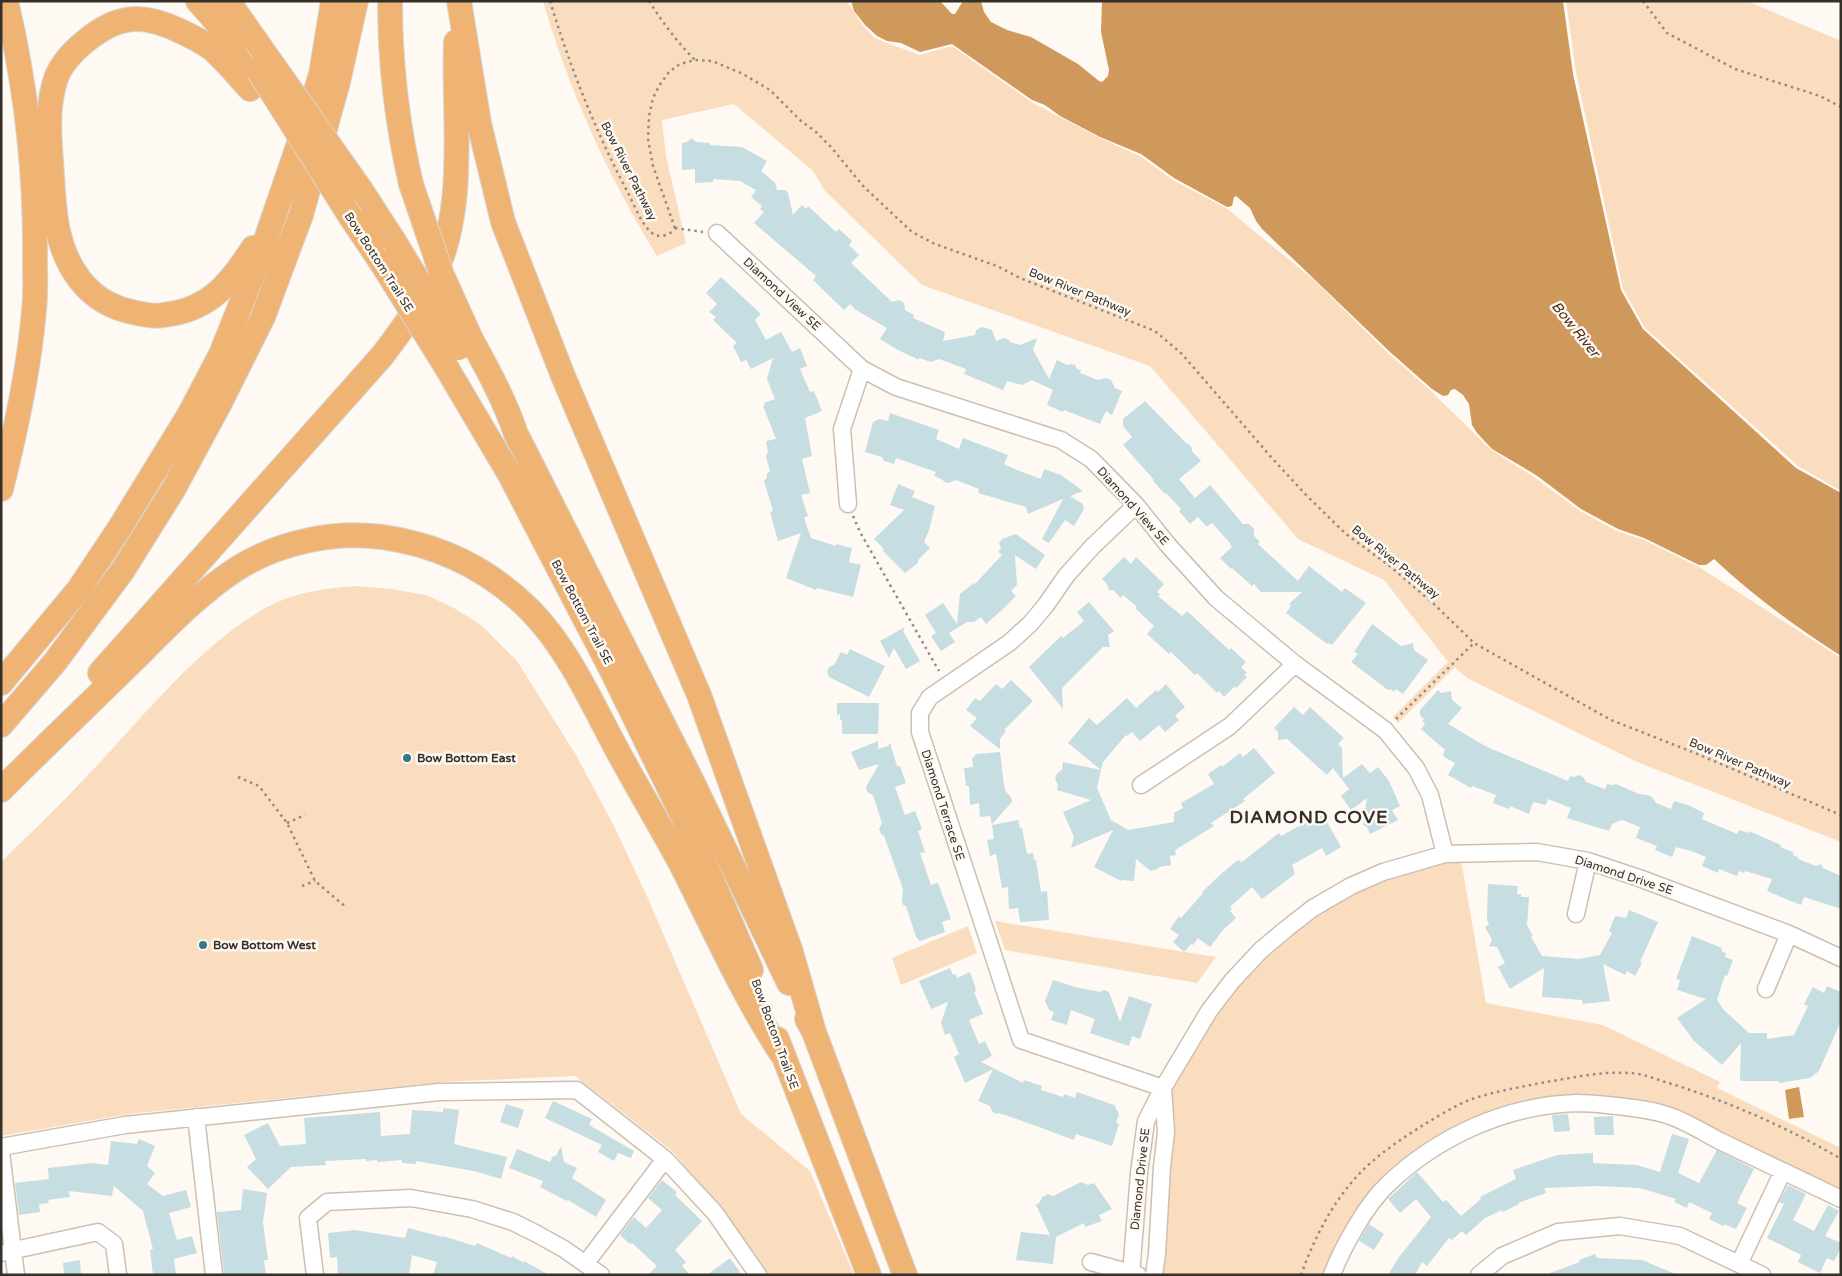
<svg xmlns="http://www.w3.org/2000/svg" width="1842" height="1276" font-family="'Varela Round',sans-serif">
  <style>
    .green { fill: #faddbe }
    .water { fill: #cf995c }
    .building { fill: #c6dde2 }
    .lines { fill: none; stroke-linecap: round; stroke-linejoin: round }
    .minor-casing { stroke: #cdbfb1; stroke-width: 19 }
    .highway-casing { stroke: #d7d6d4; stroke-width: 26 }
    .path { stroke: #918c86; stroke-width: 2.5; stroke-dasharray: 2.5 4; stroke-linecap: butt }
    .minor { stroke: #fff; stroke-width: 16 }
    .highway { stroke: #efb473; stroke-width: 24 }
    .highway-bridge-casing { stroke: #d7d6d4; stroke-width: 26; stroke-linecap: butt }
    .highway-bridge { stroke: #efb473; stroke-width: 24 }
    .poi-dot { fill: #337886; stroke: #fff9f3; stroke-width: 2 }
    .labels { text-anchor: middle; stroke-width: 5; stroke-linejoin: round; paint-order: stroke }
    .street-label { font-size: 12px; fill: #35302a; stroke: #fff9f3 }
    .poi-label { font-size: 12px; font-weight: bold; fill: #35302a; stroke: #fff9f3; text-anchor: start }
    .water-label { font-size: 14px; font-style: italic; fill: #462f14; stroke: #fff9f3 }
    .district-label { font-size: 18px; font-weight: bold; letter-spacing: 1px; fill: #35302a; stroke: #fff9f3 }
  </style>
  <rect width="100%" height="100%" fill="#fff9f3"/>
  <path class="green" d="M543 1H847L863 26 875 38 887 43 920 55 952 46 1033 103 1100 138 1140 156 1173 180 1226 208 1315 281 1389 354 1431 391 1490 449 1534 477 1580 511 1617 531 1644 540 1699 567 1841 658V842L1637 762 1467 678 1455 667 1398 723 1393 717 1448 662 1384 580 1298 539 1150 366 922 285 825 191 813 171 734 104 662 120 666 156 686 243 657 256C608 176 569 91 543 1Z
    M1566 1H1747L1841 41V491L1798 466 1645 328 1623 289 1576 73Z
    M356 586 391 589 426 595 454 608 481 625 517 661 576 755 613 824 646 894 741 1114 810 1171 854 1275H769L730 1219 672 1151 575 1076 443 1082 129 1114 1 1136V862C35 829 70 795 102 760 149 709 208 638 269 606 296 592 327 588 356 586Z
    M1460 854 1486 1003 1603 1025 1720 1082 1717 1088 1841 1148V1199L1667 1115 1579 1103 1468 1130 1386 1186 1332 1275H1154L1163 1088 1232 981 1351 886Z
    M995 921 1216 957 1197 983 1005 950Z
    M968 926 977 953 901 985 892 958Z"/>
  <path class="water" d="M851 1H940L952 14H955L963 1H981L984 12 991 22 1007 30 1031 37 1078 64 1099 81 1102 82 1108 76 1109 70 1101 32 1102 1H1563L1573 74 1621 290 1643 329 1796 468 1841 493V656C1796 627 1752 595 1714 559L1706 565H1699L1644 538 1618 529 1581 509 1536 475 1492 449 1477 433 1472 425 1469 404 1463 395 1455 389 1451 390 1448 395 1443 396 1432 389 1390 352 1262 229 1256 221 1250 208 1236 196 1234 197 1232 206 1227 207 1174 178 1141 154 1100 137 1060 116 1045 105 1032 100 952 44 920 52 901 43 887 41 877 36 865 25 854 11Z
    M1799 1087 1804 1117 1789 1119 1785 1090Z"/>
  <path class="building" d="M692 138 696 142 710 143V145L742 147 767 161 761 171 775 183 777 190H785L788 193 793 215 802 205 806 209 808 206 836 232 839 229 852 241 849 245 859 255 851 263 892 302 899 300 904 303 905 310 914 315 913 318 945 332 943 341 975 335 976 330 982 327 992 330 996 341 1004 338 1009 340 1010 342 1020 345 1037 338 1033 350 1049 379 1057 360 1067 365 1071 364 1075 365 1077 369 1081 370 1080 373 1098 380 1106 378 1111 380 1115 388 1122 391 1112 415 1106 411 1100 424 1064 410 1063 412 1047 405 1053 390 1032 380 1022 385 1007 381 1003 390 964 374 966 369 939 359 931 362 919 358V360L898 350 880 339 887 328 856 310 850 304 844 310 813 280 816 276 754 223 764 212 760 209 762 206 751 197 756 190 740 181 713 179V182L695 183V169L682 170V143L687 142Z
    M721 277 761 314 755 320 766 340 781 332 792 352 800 348 807 366 800 369 810 392 814 391 822 411 805 418 812 456 802 459 810 493 801 495 808 516 804 518 811 538 836 546V544L852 548 849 562 861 565 853 597 817 588 816 590 786 578 801 533 778 541 770 512 773 511 764 481 767 477V473L770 472 766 456 768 452 766 441 776 439 763 406 765 405 764 403 775 399 767 379 773 358 751 369 746 360 741 362 733 346 737 343 713 320 716 317 709 312 717 304 706 293Z
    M1145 401 1186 443 1189 444 1192 448V451L1201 461 1179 479 1195 498 1210 485 1243 524H1249L1254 529V536L1260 542 1258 544 1298 581 1309 566 1342 592 1345 588 1366 603 1332 645 1328 643 1327 644 1286 613 1291 606 1289 604 1302 592H1261L1254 584 1252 586 1232 568 1231 569 1220 558 1232 547 1229 542 1212 523 1208 526H1206L1198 517 1190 524 1179 511 1181 509 1166 493 1165 494 1153 481 1154 480 1123 445 1132 437 1123 426V419Z
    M890 413 939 430 936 439 959 449 963 438 1008 455 1004 464 1017 470 1041 479 1044 469 1061 475 1083 491 1070 496 1083 504 1084 509 1074 526 1065 520 1049 543 1042 539 1063 499 1028 514 1026 507 978 493 979 489 956 480 949 483 944 482 943 480 934 476 936 472 896 458 894 464 884 461 882 457 865 452 873 422 879 419 888 421Z
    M898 484 915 491 912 497 935 506 929 530 924 542 930 548 918 560V563L905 573 883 551 884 549 874 539 904 510 890 505Z
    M1016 534 1045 555 1036 569 1015 555 1017 585 1011 591 1016 596 1002 610 986 624 981 617 974 622H967L949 633 955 642 941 651 931 636 936 633 925 615 943 603 957 624 960 594 974 583 975 584 1002 555 998 552 1001 548 999 543 1002 539Z
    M1124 557 1131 564 1136 557 1164 584 1157 592 1160 594 1158 596 1182 616 1187 611 1229 650 1231 648 1246 662 1241 667 1247 673 1244 675 1247 677 1236 688 1235 686 1224 697 1219 691 1217 693 1197 673 1195 675 1171 652 1169 654 1147 634 1154 626 1136 609V606L1123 595 1121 598 1113 590H1109L1107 584 1102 579Z
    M1089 602 1114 631 1108 635 1110 647H1103L1062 688 1063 709 1029 667 1061 636 1063 638 1084 621 1077 612Z
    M1372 624 1401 646 1413 643 1414 650 1428 660 1403 694 1396 689 1394 692 1390 689 1388 690 1351 662 1358 654 1354 652Z
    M905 627 903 631 920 661 906 669 894 648 889 658 880 641Z
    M850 649 885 666 869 697 829 677 827 672 829 667 834 665 841 652 847 655Z
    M1011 680 1033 701 1004 730 1006 731 1000 739V749L970 726 977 718 966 710 975 698 980 701 996 684 1002 689Z
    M1166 684 1185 707 1175 716 1179 720 1165 732 1159 725 1140 741 1132 732 1127 736 1126 735 1103 762 1101 770 1068 743 1089 718 1097 725 1127 698 1136 708 1156 690 1158 692Z
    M1438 690 1441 693 1451 691 1452 700 1462 708 1448 724 1487 747 1568 781 1570 776 1574 777 1579 775 1583 777 1586 782 1605 789 1607 784 1612 785 1616 784 1639 794 1648 795 1652 797 1656 803 1671 809 1674 801 1688 805 1704 813 1702 819 1737 834 1739 830 1748 833 1749 831 1781 845 1780 847 1793 852V855L1798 857V859L1816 866 1821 864 1823 868 1841 876V909L1804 897 1801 905 1786 899 1767 891 1772 879 1745 871 1744 873 1739 871 1737 876 1719 869 1718 873 1702 866 1706 857 1691 851 1676 847 1672 857 1655 850 1657 846 1636 838 1640 827 1622 820 1612 824 1609 831 1567 818 1571 808 1548 799 1546 805 1533 802 1529 814 1510 806 1509 809 1493 803 1496 795 1472 786 1471 788 1448 775 1455 763 1444 757 1443 754 1445 750 1421 729 1425 724 1422 721 1424 719 1420 715V710Z
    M837 703H879L878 734H842V720H840V714L837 715Z
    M1294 707 1303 715 1310 707 1344 738 1338 744 1342 748 1343 778 1362 764 1370 773 1378 767 1389 781 1400 806 1392 810 1398 820 1370 834 1367 827 1363 825 1367 798 1351 810 1341 796 1349 789 1333 768 1327 775 1287 739 1278 740V732L1274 728Z
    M878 741V749L888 746 890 743 897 766H900L906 783 895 787 905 815 915 811 922 829 918 831 925 852 920 853 931 885 938 883 951 919 942 922 945 932 920 941 916 937 906 906 903 905 902 900 903 889 884 836 881 834 879 829 882 823 873 795 867 792 866 787 879 764 859 770 851 752Z
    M1254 748 1275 773 1243 799 1245 801 1211 823 1214 826 1175 850 1176 855 1170 856 1171 865 1160 867 1157 869 1151 871 1136 859 1134 881 1122 880 1121 881 1094 867 1113 830 1071 848 1074 837 1063 812 1091 800 1057 790 1058 785 1055 779 1057 773 1062 770 1063 762 1101 770 1097 788 1111 820 1128 830 1174 822V813L1183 808 1181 803 1214 784 1208 774 1221 765 1222 767 1240 753 1243 757Z
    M1000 752 1004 785 1006 792 1011 797 1012 802 992 824 990 816 980 817 979 803 970 805 969 786H966L964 768 973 767 972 759 976 754Z
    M1322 813 1341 847 1326 856 1322 848 1292 865 1295 874 1262 899 1252 887 1230 907 1232 909 1230 911 1236 918 1223 930 1210 947 1198 938 1193 945 1191 944 1184 952 1173 942 1179 935 1170 929 1179 916 1181 918 1203 893 1202 892 1221 874 1238 860 1242 862 1279 833 1281 836Z
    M1018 820 1020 828H1022L1027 854 1033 853 1034 860H1036L1041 892 1047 891 1049 920 1020 922 1018 908 1009 909 1008 887 1002 888 996 854 990 856 987 840 994 839 992 825Z
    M1488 884 1518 886 1517 894H1521V897H1529L1527 925 1533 936 1531 937 1542 956 1579 959 1600 955 1612 933 1609 931 1615 916 1626 918 1629 910 1658 922 1640 962 1642 963 1635 976 1627 971 1625 975 1603 964 1610 1001 1583 1004 1582 1000 1542 997 1544 968 1510 989 1498 967 1505 963 1497 947 1489 946 1492 940 1485 927 1489 925 1487 920Z
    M1692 936 1722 948 1721 951 1726 953 1725 957 1733 960 1727 976 1725 975 1717 1000 1724 1010 1749 1033H1767V1039L1794 1035 1808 1006 1804 1004 1813 987 1824 993 1827 986 1841 992V1021L1819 1071 1810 1078 1779 1083V1081H1742L1740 1080 1741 1043 1722 1065 1694 1041 1677 1018 1706 999 1677 990 1680 980 1676 979Z
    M950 968 953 975 956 974 957 978 970 972 974 983 976 991 974 992 983 1014 969 1020 979 1044 985 1041 992 1056 981 1062 1023 1083 1024 1080 1042 1086 1041 1090 1063 1097 1064 1094 1075 1098 1077 1092 1114 1105 1119 1114 1116 1123 1119 1124 1112 1146 1076 1134 1074 1140 1028 1123 999 1113 996 1114 992 1111 990 1106 978 1101 993 1069 965 1083 954 1057 959 1054 950 1033 945 1035 941 1023 948 1002 931 1009 919 981Z
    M1053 980 1075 987 1100 992 1104 990 1109 992 1120 1022 1129 996 1152 1004 1140 1039 1132 1036 1129 1046 1090 1033 1095 1019 1071 1010 1067 1025 1051 1020 1054 1012 1049 1010 1045 1001Z
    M553 1101 592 1119 589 1125 634 1151 631 1158 618 1153 614 1161 598 1152 602 1145 545 1118Z
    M506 1104 524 1110 518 1128 500 1122Z
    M443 1108 459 1110 454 1144 507 1157 501 1179 474 1171 416 1161V1164L402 1163V1160L377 1162V1160L366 1161V1159L325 1161 326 1165 291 1167 268 1189 247 1167 256 1159 244 1135 268 1123 280 1146 306 1144 304 1118 380 1112 381 1136 410 1134 412 1110 443 1112Z
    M1568 1114 1570 1131 1554 1132 1552 1115Z
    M1613 1116 1614 1135H1595L1594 1117Z
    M1672 1134 1689 1139 1678 1173 1699 1183 1717 1150 1754 1169 1737 1203 1747 1208 1736 1229 1724 1224 1723 1226 1709 1219 1712 1213 1689 1202 1687 1208 1674 1202 1676 1199 1640 1188 1596 1186 1544 1188 1546 1193 1518 1203 1519 1204 1503 1212 1502 1210 1485 1218 1466 1235 1462 1231 1452 1240 1449 1238 1427 1266 1422 1262 1415 1275H1388L1399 1257 1431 1217 1416 1199 1400 1213 1388 1199 1417 1172 1443 1202 1446 1200 1461 1216 1481 1199 1480 1197 1516 1179 1513 1170 1557 1155 1593 1153V1163L1637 1165 1660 1172Z
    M139 1139 155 1146 147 1166 155 1173 147 1184 163 1196 186 1190 191 1207 169 1213 177 1240 192 1236 197 1253 174 1259 176 1275H153L150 1250 153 1249 143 1211 114 1186 112 1196 69 1191 70 1197 48 1200 49 1203 39 1204 40 1212 19 1215 15 1183 49 1179 48 1168 92 1163 108 1165 111 1141 137 1144Z
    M561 1146 564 1162 577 1168 572 1178 606 1200 596 1217 568 1200 567 1201 540 1187 543 1181 509 1168 517 1149 550 1162 553 1156H556Z
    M662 1180 677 1192 675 1195 702 1221 675 1250 686 1262 682 1266 690 1275H648L657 1266 632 1243 630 1244 620 1235 634 1217 646 1228 662 1210 648 1198Z
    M1081 1182 1088 1185 1094 1183 1112 1209 1099 1215 1102 1221 1085 1227 1084 1223 1056 1237 1053 1264 1016 1260 1021 1232 1050 1235 1036 1205 1040 1202 1042 1197 1048 1194 1053 1196Z
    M1788 1185 1806 1194 1793 1220 1814 1231 1828 1205 1839 1211 1825 1236 1841 1243V1248L1834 1261 1827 1258 1820 1273 1798 1262 1801 1255 1767 1238 1784 1204 1779 1202Z
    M243 1189 267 1193 263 1222 268 1260H264L266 1275H224L217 1212 241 1210Z
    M1369 1224 1384 1234 1374 1250 1359 1241Z
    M408 1228 443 1237V1236L475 1246 477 1243 511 1258 512 1256 524 1263V1261L549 1275H433L437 1262 412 1255 409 1275H338L337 1257 330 1258 328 1233 355 1230 405 1238Z
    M1595 1254 1597 1258 1642 1260 1678 1275H1550V1273L1580 1262 1579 1260Z
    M730 1258 742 1275H707Z
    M80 1260 81 1275H64L63 1263Z"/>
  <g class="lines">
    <g class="minor-casing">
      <path id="minor" d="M717 233 862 369 896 387 1061 440 1091 459 1136 505 1168 545 1216 598 1295 664 1385 730 1416 768 1430 795 1445 854
        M848 504 842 429 862 369
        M1136 505 1092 547 1066 576 1046 605 1030 624 1009 643 930 697 920 713V732L1021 1040 1163 1088
        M1141 785 1230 726 1295 664
        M1576 914 1588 861
        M1766 989 1789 934
        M196 1117 214 1275
        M1 1147 125 1125 439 1092 577 1090 665 1159 715 1213 758 1275
        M1 1152 16 1275
        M1 1253 98 1232 114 1244 118 1275
        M1091 1262 1138 1275
        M586 1263 665 1159
        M1739 1264 1783 1171
        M315 1275 308 1218 327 1202 411 1198 472 1209 513 1222 537 1234 564 1249 601 1275
        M1131 1275 1139 1173 1146 1121 1163 1088 1209 1011 1232 981 1261 950 1286 929 1313 908 1351 886 1383 872 1445 854 1537 852 1588 861 1639 878 1789 934 1841 958
        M1154 1275 1157 1254 1162 1167 1166 1132 1163 1088
        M1332 1275C1342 1248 1366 1205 1387 1185 1438 1136 1507 1105 1577 1103 1587 1103 1598 1104 1607 1105 1627 1107 1649 1109 1667 1115 1686 1121 1704 1133 1722 1142 1761 1161 1801 1180 1841 1199
        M1479 1275 1502 1256 1558 1232 1620 1226 1680 1236 1762 1275"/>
    </g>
    <g class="highway-casing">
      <path id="highway" d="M198 1 257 68
        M228 1 256 41
        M390 1C390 63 397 124 411 184
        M459 1 479 123 503 222 563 376 699 695 791 952 814 1032
        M250 89C238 76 225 60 211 48 201 41 189 35 178 30 142 13 118 15 87 40 73 51 58 67 54 85 46 114 50 145 52 175 54 212 56 249 80 280 98 303 120 311 148 315 156 317 163 315 170 314 211 308 232 281 253 248
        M361 190 394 241
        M352 219 381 262
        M471 339C488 370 505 401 516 434L691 779 789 983
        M445 365 510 475 612 671 694 839 751 970
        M1 489C16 430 29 371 34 310 36 294 35 277 35 261 36 174 26 86 6 1
        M100 673 382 356C400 332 419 307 433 279 468 206 453 120 456 42
        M1 683 79 589 119 529 189 415 221 354 261 254 305 126 321 74 333 1
        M1 725 55 662 123 570 173 490 221 401 263 317 301 215 338 82 356 1
        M1 790C45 746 90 703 134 660 166 628 199 593 238 568 280 542 333 531 382 537 439 545 490 570 530 610 568 649 591 701 616 748 637 787 660 825 681 864 713 927 742 993 781 1053
        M807 1019 814 1032 905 1275
        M777 1039 869 1275"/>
    </g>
    <path class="path" d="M550 1C570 67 595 130 627 191 634 204 641 224 652 233 659 239 671 235 675 228
      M649 1C663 23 677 42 695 60
      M1643 1 1667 33 1735 69 1820 96 1841 107
      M675 228 653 166 648 139 649 116 653 98 659 86 669 72 680 64 695 60 712 61 743 74 770 90 801 121 816 132 831 147 864 187 912 232 935 244 997 266 1020 278 1155 331 1182 354 1271 457 1307 496 1346 534 1391 567 1435 605 1474 643 1611 720 1695 753 1841 815
      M675 228 703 232
      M853 516 860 532 939 671
      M1396 719 1474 643
      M238 777 259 786 287 823 315 881 347 908
      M287 823 305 815
      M302 886 315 881
      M1301 1275C1314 1238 1334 1199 1362 1171 1380 1153 1404 1137 1425 1124 1440 1115 1456 1105 1472 1099 1496 1091 1521 1087 1546 1082 1572 1078 1601 1071 1628 1073 1641 1073 1653 1078 1665 1082 1723 1099 1789 1128 1841 1159"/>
    <use href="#minor" class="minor"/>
    <use href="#highway" class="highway"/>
    <g class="highway-bridge-casing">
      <path id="highway-bridge" d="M256 41 361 190
        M258 70 352 219
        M411 184 442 275 471 339
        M394 241 459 348
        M381 262 445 365"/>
    </g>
    <use href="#highway-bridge" class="highway-bridge"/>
  </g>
  <g class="poi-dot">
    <circle cx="407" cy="758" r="5"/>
    <circle cx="203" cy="945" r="5"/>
  </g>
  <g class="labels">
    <g class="street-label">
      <text transform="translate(629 171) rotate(63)" y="4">Bow River Pathway</text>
      <text transform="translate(379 262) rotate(57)" y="4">Bow Bottom Trail SE</text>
      <text transform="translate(1080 292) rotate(22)" y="4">Bow River Pathway</text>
      <text transform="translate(782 294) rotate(43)" y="4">Diamond View SE</text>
      <text transform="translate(1133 506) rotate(48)" y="4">Diamond View SE</text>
      <text transform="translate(1396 562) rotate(39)" y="4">Bow River Pathway</text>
      <text transform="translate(582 612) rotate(62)" y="4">Bow Bottom Trail SE</text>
      <text transform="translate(1740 763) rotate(23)" y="4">Bow River Pathway</text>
      <text transform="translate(943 805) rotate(72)" y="4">Diamond Terrace SE</text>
      <text transform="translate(1624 875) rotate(18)" y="4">Diamond Drive SE</text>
      <text transform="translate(775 1034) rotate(70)" y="4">Bow Bottom Trail SE</text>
      <text transform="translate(1140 1179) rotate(-84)" y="4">Diamond Drive SE</text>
    </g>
    <g class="poi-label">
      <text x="417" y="762">Bow Bottom East</text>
      <text x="213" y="949">Bow Bottom West</text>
    </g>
    <g class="water-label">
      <text transform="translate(1576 329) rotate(51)" y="5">Bow River</text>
    </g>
    <g class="district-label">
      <text x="1309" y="823">DIAMOND COVE</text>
    </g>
  </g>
  <rect width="1842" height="1276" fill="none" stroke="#35302a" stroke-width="5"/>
</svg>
